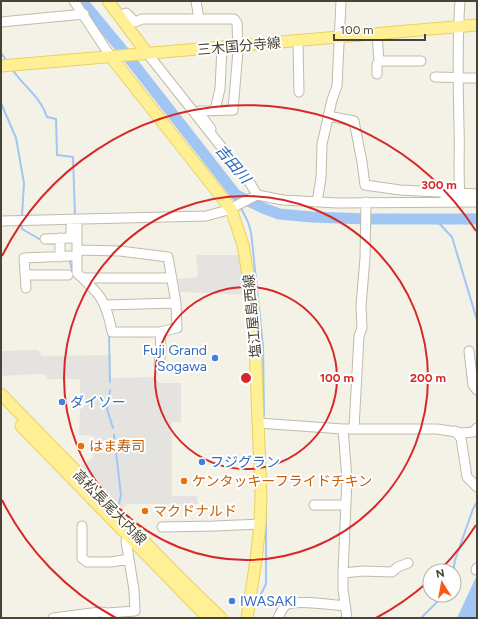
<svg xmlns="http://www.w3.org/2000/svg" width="478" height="619" font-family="Figtree,'Noto Sans JP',sans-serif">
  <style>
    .parking { fill: #e5e3df }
    .water { fill: #a1c6f3 }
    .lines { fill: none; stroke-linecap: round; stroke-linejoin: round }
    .stream { stroke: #a1c6f3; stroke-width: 2 }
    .river { stroke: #a1c6f3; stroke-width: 11 }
    .minor-casing { stroke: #c0bba9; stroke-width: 11 }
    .major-casing { stroke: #e8d260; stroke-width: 13 }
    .minor { stroke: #fff; stroke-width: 9 }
    .major { stroke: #ffef95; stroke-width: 11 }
    .ring { fill: none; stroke: #d62828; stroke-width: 2 }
    .shop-dot { fill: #3f7fe0; stroke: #fff; stroke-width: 1.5 }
    .food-dot { fill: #e8710a; stroke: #fff; stroke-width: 1.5 }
    .labels { text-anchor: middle; stroke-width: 4; stroke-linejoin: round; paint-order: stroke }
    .street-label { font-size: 14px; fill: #474335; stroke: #fff }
    .shop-label { font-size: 14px; fill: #366cbe; stroke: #fff; text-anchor: start }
    .food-label { font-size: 14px; fill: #c56008; stroke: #fff; text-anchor: start }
    .water-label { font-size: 15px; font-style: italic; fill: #2a68b7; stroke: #fff }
    .centre { fill: #d62828; stroke: #fff; stroke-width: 2 }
    .ring-label { font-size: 12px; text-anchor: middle; font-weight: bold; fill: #d62828; stroke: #fff; stroke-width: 4; stroke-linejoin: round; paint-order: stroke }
  </style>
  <rect width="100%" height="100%" fill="#f4f2e7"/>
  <path class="parking" d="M196 255H242L248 295 180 292 178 279 198 277Z
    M38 350 42 356 111 355V378L153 377 160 383H181V422H172V496H197L198 504H127L122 508 81 466 93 458 94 436 79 435 80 409 84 408V396H80V379H46V375L39 374 1 376V351Z"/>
  <path class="water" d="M477 575V618H457Z"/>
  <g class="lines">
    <path class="stream" d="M1 53 7 61
      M12 69C23 86 41 97 47 117L56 119 57 155 73 157 75 216
      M1 103 16 138 24 183 22 216
      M236 195 239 202
      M240 206 248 222 251 232 263 346 264 416
      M435 219 452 237 477 320
      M22 223V229L41 240
      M70 262 73 274
      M109 334 110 382
      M110 390 107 409 113 428
      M114 435 121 495 119 504
      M454 580V566L455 560 473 509 477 502
      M256 604 266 584V502
      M421 618 444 595"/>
    <path class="river" d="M82 1 129 58 236 195 263 208 279 214 312 217 367 219H477"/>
    <g class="minor-casing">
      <path id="minor" d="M74 1 111 57
        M196 1 199 19
        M120 16 126 13 135 22 142 19H234L237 23 238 51 233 110 200 111 203 118 211 129 210 132
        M1 22 84 14
        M298 41 299 92
        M147 53 250 183 257 195
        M379 61H421
        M377 74V64L379 61 377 34
        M435 77 477 78
        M215 110 220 89 222 47
        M328 116 354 121 362 162 365 185 400 190 477 194
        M445 198 460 194C458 171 460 149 459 127 458 85 457 43 460 1
        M317 202 321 178 322 144 332 100 337 86 341 1
        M1 221 206 216 228 210 257 195 283 200 337 203 477 202
        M45 239 71 238V226
        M77 250 120 251 168 257 176 303 177 328 160 332H112C106 300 100 294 77 273V219
        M60 257V238
        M25 275H68
        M83 278H172
        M26 288 24 258 70 256
        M105 305 176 303
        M469 351 473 385 477 390
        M159 364 161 351 160 332
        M258 423 343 429H437L463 433 473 432 477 428
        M354 428 359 336 362 328 361 306 365 258 366 202
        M343 429 347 479 343 573V589L347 618
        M455 431 461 438 467 477 477 487
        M314 505H346
        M82 526V558L87 562H111L129 559
        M162 527 214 526 260 524
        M476 570 477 568
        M343 573 363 571 392 572 398 567 408 563
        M53 618 100 612 107 613 135 611 134 590 126 541 129 538
        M278 618C280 614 282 608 286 605 295 599 333 605 345 606"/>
    </g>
    <g class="major-casing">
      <path id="major" d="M108 1 147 53
        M111 57 231 209 243 245 252 299 255 344 261 496 260 524 256 560 247 618
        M1 66 477 25
        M1 394 180 578 221 618
        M21 426 208 618"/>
    </g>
    <use href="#minor" class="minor"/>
    <use href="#major" class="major"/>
  </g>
  <g class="ring">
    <circle cx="246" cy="378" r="91"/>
    <circle cx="246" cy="378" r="182"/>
    <path d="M476 525A273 273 0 0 1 441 569M429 581A273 273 0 0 1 376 618M116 618A273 273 0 0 1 2 500M2 256A273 273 0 0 1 476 231"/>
  </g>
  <g class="shop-dot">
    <circle cx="215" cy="358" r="4"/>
    <circle cx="62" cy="402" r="4"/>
    <circle cx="202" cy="462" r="4"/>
    <circle cx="232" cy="601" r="4"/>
  </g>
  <g class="food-dot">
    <circle cx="81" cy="446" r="4"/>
    <circle cx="184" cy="481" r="4"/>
    <circle cx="145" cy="511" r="4"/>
  </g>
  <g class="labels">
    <g class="street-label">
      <text transform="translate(239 46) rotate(-5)" y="5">三木国分寺線</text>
      <text transform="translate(252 316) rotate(-95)" y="5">塩江屋島西線</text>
      <text transform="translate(110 507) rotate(46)" y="5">高松長尾大内線</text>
    </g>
    <g class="shop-label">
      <text x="207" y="355" text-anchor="end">Fuji Grand<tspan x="207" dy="16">Sogawa</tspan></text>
      <text x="70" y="407">ダイソー</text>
      <text x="210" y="467">フジグラン</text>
      <text x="240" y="606">IWASAKI</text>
    </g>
    <g class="food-label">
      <text x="89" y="451">はま寿司</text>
      <text x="192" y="486">ケンタッキーフライドチキン</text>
      <text x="153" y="516">マクドナルド</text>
    </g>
    <g class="water-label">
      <text transform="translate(233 164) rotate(50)" y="5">吉田川</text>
    </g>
  </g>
  <circle cx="246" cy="378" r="6" class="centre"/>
  <g class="ring-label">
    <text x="439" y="189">300 m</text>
    <text x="337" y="382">100 m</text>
    <text x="428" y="382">200 m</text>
  </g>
  <rect width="478" height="619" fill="none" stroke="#474335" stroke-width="4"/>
  <g transform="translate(442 583) rotate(349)"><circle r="19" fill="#ffffff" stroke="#b5b4ae"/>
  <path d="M0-3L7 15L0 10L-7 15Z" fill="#ff5713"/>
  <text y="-6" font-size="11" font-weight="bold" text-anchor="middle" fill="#474335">N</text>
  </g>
  <path d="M334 34v6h91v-6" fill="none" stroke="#474335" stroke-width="2"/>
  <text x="340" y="34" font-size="12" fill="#474335" stroke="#ffffff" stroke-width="3" paint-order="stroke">100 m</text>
</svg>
